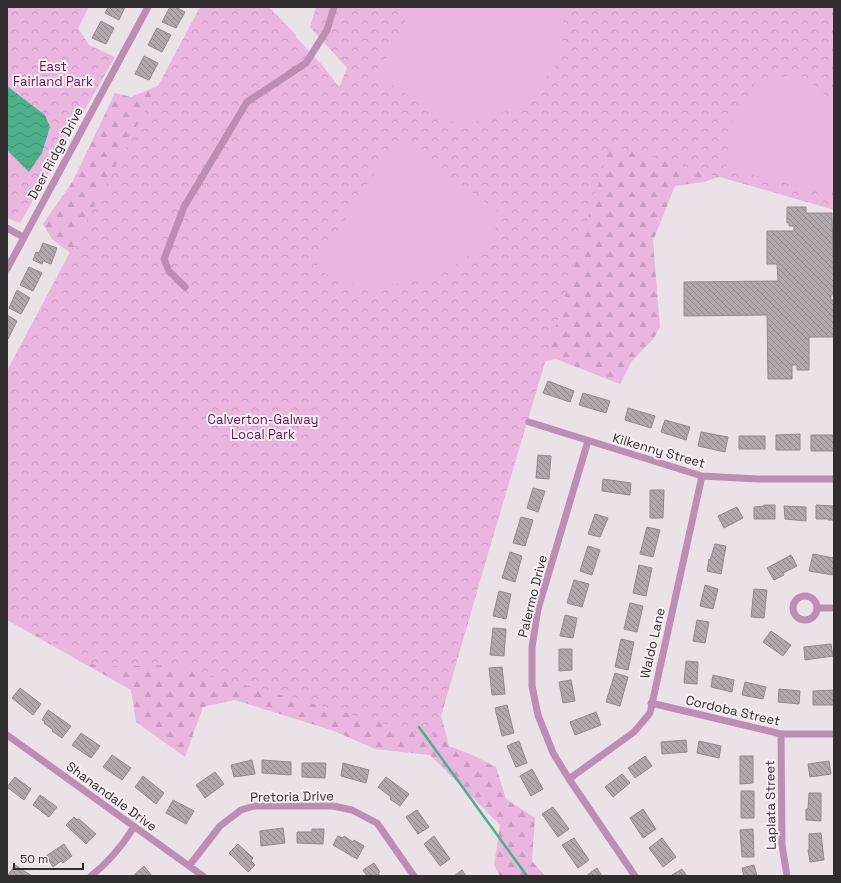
<svg xmlns="http://www.w3.org/2000/svg" width="841" height="883" font-family="'Space Grotesk',sans-serif">
  <style>
    .forest { fill: url(#forest-firs) }
    .park { fill: url(#park-crowns) }
    .pitch { fill: #eab5df }
    .water { fill: url(#water-waves) }
    .lines { fill: none; stroke-linecap: round; stroke-linejoin: round }
    .stream { stroke: #4db08a; stroke-width: 2.5 }
    .building { fill: url(#building-back-hatch); stroke: #938990 }
    .minor { stroke: #bd8db3; stroke-width: 7 }
    .labels { text-anchor: middle; stroke-width: 4; stroke-linejoin: round; paint-order: stroke }
    .park-label { font-size: 13px; fill: #65145b; stroke: #f8eef6 }
    .street-label { font-size: 13px; fill: #312d30; stroke: #f8eef6 }
  </style>
  <defs>
    <pattern id="forest-firs" width="22" height="20" patternUnits="userSpaceOnUse"><rect width="22" height="20" fill="#eab5df"/><path d="M5 1l3.5 6h-7zM16 11l3.5 6h-7z" fill="#c99cc0"/></pattern>
    <pattern id="park-crowns" width="20" height="18" patternUnits="userSpaceOnUse"><rect width="20" height="18" fill="#eab5df"/><path d="M2 6a3 3 0 1 1 6 0M12 15a3 3 0 1 1 6 0" fill="none" stroke="#c99cc0"/></pattern>
    <pattern id="water-waves" width="16" height="10" patternUnits="userSpaceOnUse"><rect width="16" height="10" fill="#4db08a"/><path d="M0 5q4-4 8 0t8 0" fill="none" stroke="#419071"/></pattern>
    <pattern id="building-back-hatch" width="6" height="6" patternUnits="userSpaceOnUse"><rect width="6" height="6" fill="#b1a7ae"/><path d="M-1 5l2 2M0 0l6 6M5-1l2 2" fill="none" stroke="#91888e"/></pattern>
  </defs>
  <rect width="100%" height="100%" fill="#ebe1e9"/>
  <path class="forest" d="M201 7H269L296 35V51L240 99 567 118 725 175 704 182 675 186 653 241 660 327 654 338 632 361 620 384 556 359 532 364 529 412 441 716 449 746 470 754 496 767 506 799 535 818 532 861 545 876H500L494 865 500 825 430 755 375 749 334 731 235 700 203 707 185 757 136 722 131 690 7 620V371L70 253 52 239 43 224 73 181 115 93 131 97 158 86Z"/>
  <path class="park" d="M7 7H89L78 28 89 45 115 57 20 223 7 218Z
    M200 7H268L322 65 339 87 347 68 310 27 316 7H834V210L610 145 433 737 172 665 98 667 7 617V371Z"/>
  <path class="pitch" d="M412 7H560L564 9 561 59 523 106 460 126 378 77Z
    M798 73 834 102V178L826 193 726 169 732 122 755 84Z
    M404 142 504 216 484 245 435 279 362 288 314 269 392 145Z"/>
  <path class="water" d="M7 86 45 115 50 127 42 153 29 172 7 150Z"/>
  <g class="lines">
    <path class="stream" d="M419 727 527 876"/>
  </g>
  <path class="building" d="M108 7H125L119 20 105 13Z
    M170 7H175L185 12 176 28 162 22Z
    M101 21 114 28 106 44 92 38Z
    M157 28 171 35 162 52 148 45Z
    M144 56 158 63 149 80 135 74Z
    M787 207H806V213H832L834 295H831V300H834V337H809V370H797V365H792V379H768L767 315 684 316V282L778 281 777 264H767V231H794V226H789V223H787Z
    M43 243 57 248 51 264 43 261 42 264 33 260 36 252 39 253Z
    M29 267 42 273 33 291 20 285Z
    M17 290 30 298 21 314 9 308Z
    M7 315 17 321 8 339 7 338Z
    M548 381 574 391 570 402 543 393Z
    M583 393 610 401 606 413 579 405Z
    M628 408 655 416 651 428 625 420Z
    M665 420 690 427 686 440 661 432Z
    M701 432 728 437 725 452 698 446Z
    M800 434V450H776V435Z
    M811 435H834V451H811Z
    M739 436H765V449H739Z
    M538 455 551 456 549 479 536 478Z
    M603 479 631 483 630 495 602 491Z
    M533 488 545 491 538 512 527 508Z
    M650 490H664L663 518H650Z
    M764 505H775V519H754V507L764 506Z
    M816 505 834 506V520H828V519H816Z
    M784 506 806 507V521L785 519Z
    M737 507 743 518 724 528 718 516Z
    M595 514 608 518 600 537 588 534Z
    M521 517 533 520 525 546 513 543Z
    M647 527 660 530 653 557 640 554Z
    M715 544 726 546 721 574 707 571 709 559 710 560Z
    M588 546 600 550 592 575 580 571Z
    M510 552 522 556 515 582 502 578Z
    M813 554 834 558 833 575 809 571Z
    M791 555 797 566 783 573 784 575 774 580 767 568Z
    M639 565 652 568 646 596 633 593Z
    M574 580 589 584 582 607 567 603Z
    M705 585 718 589 713 609 700 606Z
    M754 589 767 590 764 618 751 617Z
    M499 591 511 594 506 619 493 616Z
    M630 603 643 606 637 632 624 629Z
    M565 615 577 618 573 638 560 636Z
    M697 620 709 622 705 643 693 641Z
    M493 628 506 629 504 656 490 655Z
    M771 631 791 645 783 656 763 642Z
    M621 639 634 642 628 670 615 667Z
    M831 644 833 656 805 660 804 647Z
    M559 649H572V670L559 671Z
    M686 661 698 662 697 684 684 683Z
    M502 667 505 694 492 695 489 668Z
    M615 673 628 677 620 706 606 702Z
    M713 675 734 680 732 692 711 687Z
    M571 680 575 701 563 703 559 682Z
    M745 682 766 687 763 699 742 695Z
    M20 688 41 704 33 715 12 698Z
    M779 689 800 691 799 704 778 702Z
    M834 690V705H813V691Z
    M507 705 514 733 502 736 495 708Z
    M48 710 71 726 62 738 52 731 53 730 44 723 45 722 42 720Z
    M596 712 601 725 575 735 570 722Z
    M81 733 100 746 91 758 72 745Z
    M686 740 687 752 662 754 661 742Z
    M519 741 527 763 516 767 507 746Z
    M699 741 721 746 719 758 697 753Z
    M112 755 131 768 122 780 103 767Z
    M645 756 652 766 635 778 628 768Z
    M740 756H753V783L740 784Z
    M252 760 255 774 234 777 231 765Z
    M262 760 291 762V775L262 773Z
    M829 761 831 774 810 777 808 764Z
    M302 763H326L325 778 302 777Z
    M343 763 369 770 366 783 341 776Z
    M532 769 543 789 531 796 520 776Z
    M215 772 224 784 205 798 196 785Z
    M622 774 630 783 613 797 605 787Z
    M143 776 164 793 156 804 135 787Z
    M15 777 31 789 24 800 7 787Z
    M386 777 409 794 400 806 390 799 391 797 378 787Z
    M741 791H754V818H741Z
    M809 793H821V821L806 820V809H808Z
    M40 795 57 807 49 817 33 805Z
    M173 800 194 811 186 824 166 813Z
    M553 807 569 829 558 837 542 814Z
    M643 809 656 829 643 838 630 818Z
    M417 810 429 827 418 834 406 817Z
    M74 817 77 820 79 819 96 834 86 844 66 825Z
    M283 828 285 843 261 846 260 831Z
    M312 829H324L323 844 297 843V832H312Z
    M753 829 754 857H742L740 830Z
    M821 833 824 860 810 862 808 850H809V834Z
    M338 836 343 838 344 836 353 842 354 840 364 846 357 859 333 845Z
    M434 836 450 859 440 866 424 844Z
    M574 838 589 860 578 868 562 845Z
    M662 838 676 857 663 867 649 848Z
    M64 844 72 856 63 863 61 861 53 867 46 856Z
    M238 844 253 858 251 861 255 865 248 872 229 853Z
    M374 863 380 872 378 873 380 876H367L363 870Z
    M15 865 32 876H9L8 875Z
    M754 865 757 876H744L742 868Z
    M144 866 152 876H133Z
    M597 868 602 876H586Z
    M682 869 687 876H673L672 875Z
    M462 870 466 876H454Z"/>
  <g class="lines">
    <path class="minor" d="M7 228 23 237
      M7 269 148 7
      M185 287 169 271 164 259 184 207 247 102 306 63 327 30 334 7
      M529 422 702 476 758 479H834
      M588 441 538 609 532 647V686L538 715 553 753 569 779 635 876
      M793 608a12 12 0 1 1 24 0a12 12 0 1 1-24 0Z
      M817 608H834
      M651 703 781 734H834
      M781 734 782 845 787 876
      M7 735 203 876
      M569 779 634 732 650 713 702 476
      M189 866 220 826 241 810 254 806H333L352 810 377 823 414 876
      M91 876C109 862 122 846 134 827"/>
  </g>
  <g class="labels">
    <g class="park-label">
      <text x="53" y="71">East<tspan x="53" dy="15">Fairland Park</tspan></text>
      <text x="263" y="424">Calverton-Galway<tspan x="263" dy="15">Local Park</tspan></text>
    </g>
    <g class="street-label">
      <text transform="translate(55 153) rotate(-62)" y="5">Deer Ridge Drive</text>
      <text transform="translate(659 450) rotate(16)" y="5">Kilkenny Street</text>
      <text transform="translate(532 596) rotate(-76)" y="5">Palermo Drive</text>
      <text transform="translate(652 643) rotate(-77)" y="5">Waldo Lane</text>
      <text transform="translate(733 710) rotate(13)" y="5">Cordoba Street</text>
      <text transform="translate(112 796) rotate(36)" y="5">Shanandale Drive</text>
      <text transform="translate(292 796) rotate(-1)" y="5">Pretoria Drive</text>
      <text transform="translate(770 805) rotate(-91)" y="5">Laplata Street</text>
    </g>
  </g>
  <rect width="841" height="883" fill="none" stroke="#312d30" stroke-width="16"/>
  <path d="M14 863v6h69v-6" fill="none" stroke="#312d30" stroke-width="2"/>
  <text x="20" y="863" font-size="12" fill="#312d30" stroke="#f8eef6" stroke-width="3" paint-order="stroke">50 m</text>
</svg>
